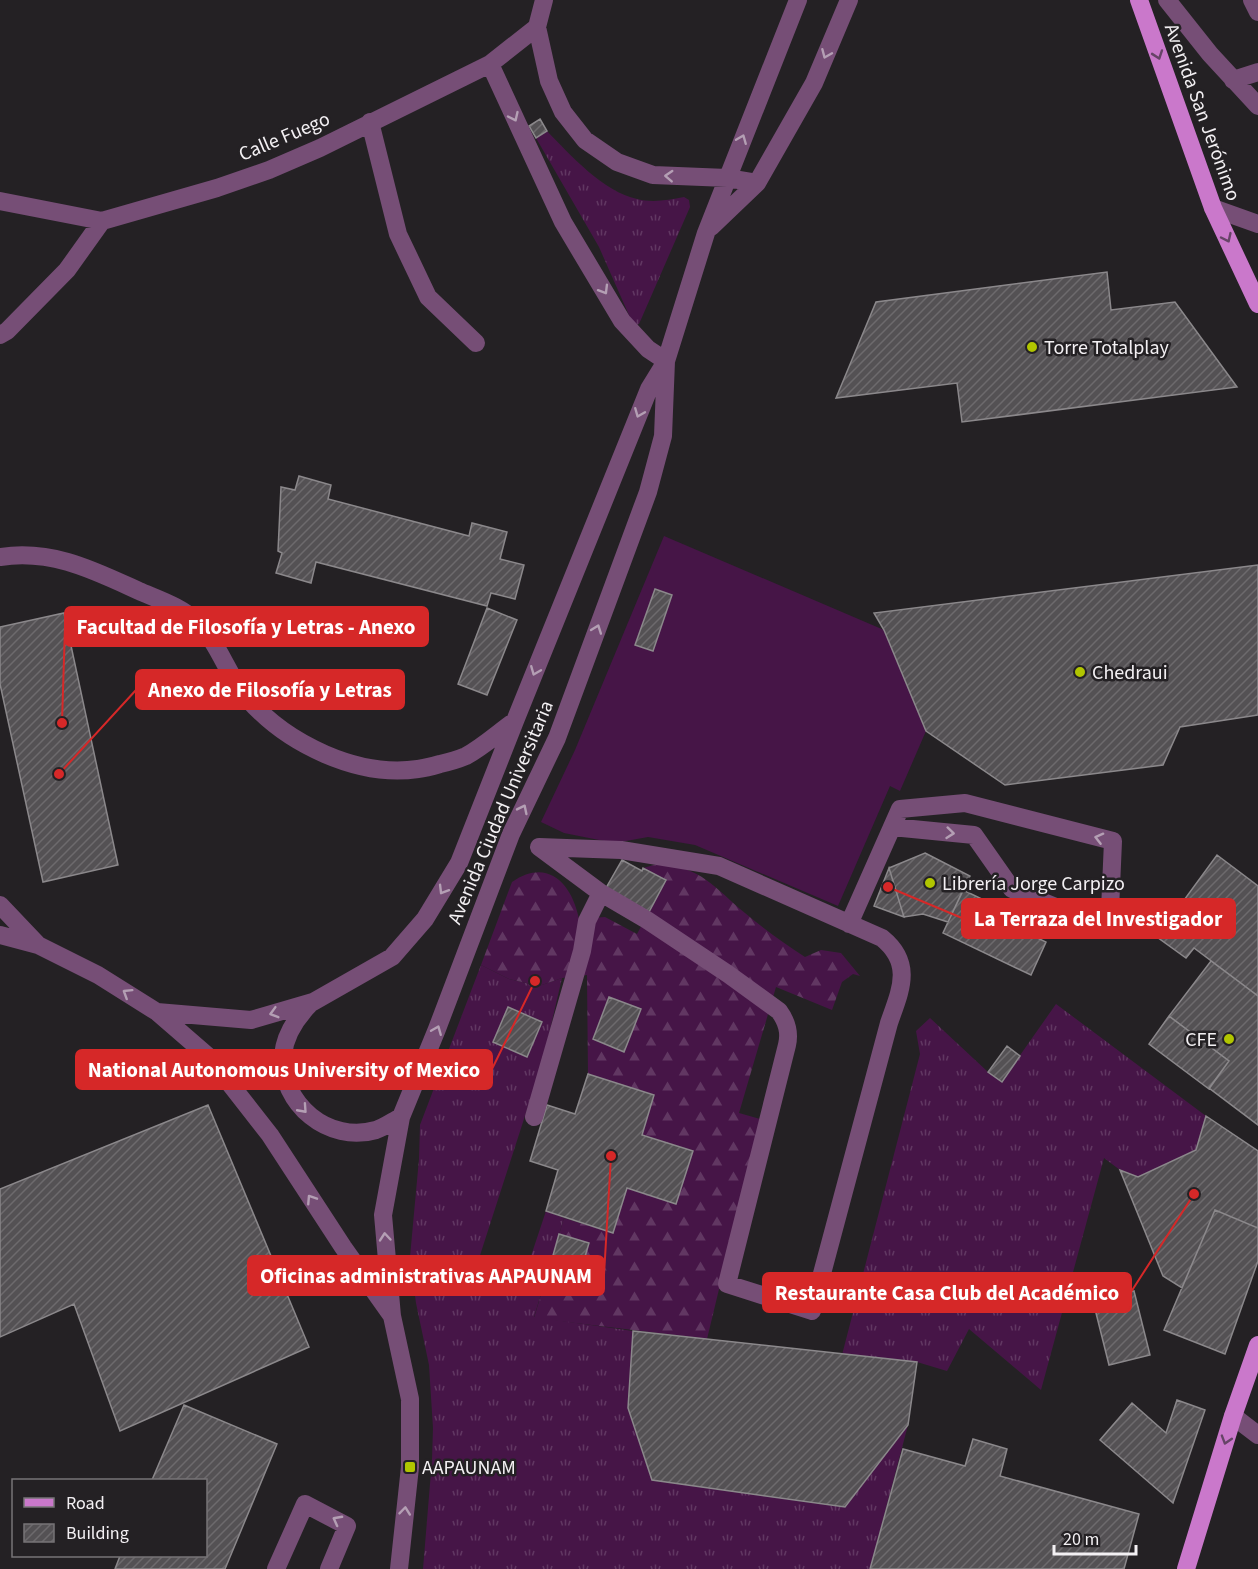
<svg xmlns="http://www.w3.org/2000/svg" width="1258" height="1569" font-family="'Source Sans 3',sans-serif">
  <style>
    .grass { fill: url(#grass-tufts) }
    .forest { fill: url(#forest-firs) }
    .garden { fill: #461547 }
    .building { fill: url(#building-hatch); stroke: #8b888b; stroke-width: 1.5 }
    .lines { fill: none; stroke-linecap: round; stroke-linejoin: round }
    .minor { stroke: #764e76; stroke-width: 18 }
    .major { stroke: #ca78cb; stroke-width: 18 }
    .oneway { stroke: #b49fb4 }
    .oneway2 { stroke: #664467 }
    .poi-dot { fill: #b1c500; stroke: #242124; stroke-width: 2 }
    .labels { text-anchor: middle; stroke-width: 5; stroke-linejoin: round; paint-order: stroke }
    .street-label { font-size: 20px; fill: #f3f0f3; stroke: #242124 }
    .poi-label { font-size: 20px; fill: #f3f0f3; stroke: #242124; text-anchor: start }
    .leader { fill: none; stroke: #d62828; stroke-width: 2 }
    .callout-dot { fill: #d62828; stroke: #242124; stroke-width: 2 }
    .callout { fill: #d62828; stroke: #d62828; stroke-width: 2 }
    .callout-label { font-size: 21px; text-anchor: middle; font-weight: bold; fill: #fff }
  </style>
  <defs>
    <pattern id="grass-tufts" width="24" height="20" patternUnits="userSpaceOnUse" patternTransform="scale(1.5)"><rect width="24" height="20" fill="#461547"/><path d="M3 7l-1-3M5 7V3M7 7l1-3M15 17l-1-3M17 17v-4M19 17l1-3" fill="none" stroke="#613762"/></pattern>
    <pattern id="forest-firs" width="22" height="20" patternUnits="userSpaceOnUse" patternTransform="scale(1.5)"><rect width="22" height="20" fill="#461547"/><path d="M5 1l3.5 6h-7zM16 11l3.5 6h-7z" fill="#613762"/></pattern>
    <pattern id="building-hatch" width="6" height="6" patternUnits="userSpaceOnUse" patternTransform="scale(1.5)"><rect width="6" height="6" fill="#545154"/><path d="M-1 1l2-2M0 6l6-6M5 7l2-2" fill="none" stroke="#6d6a6d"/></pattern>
  </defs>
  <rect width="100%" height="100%" fill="#242124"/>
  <path class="grass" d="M547 131C570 155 604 192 637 199 653 203 668 200 684 197L689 200 690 207 639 324 636 325 632 322 599 247 536 138Z
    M481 965 509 979 539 986 562 978 543 1060 473 1277 519 1292 546 1211 564 1218 534 1317 633 1331 628 1408 652 1480 845 1507 908 1425 870 1569H423L432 1460 433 1428 429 1365 416 1303 410 1257 419 1159 420 1125Z
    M1056 1004 1206 1116 1196 1150 1138 1177 1120 1170 1104 1158 1041 1390 969 1329 947 1371 917 1362 842 1355 920 1054 916 1031 930 1018 988 1072 1002 1081Z"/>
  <path class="forest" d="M654 865C698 863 714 887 745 913 764 929 783 943 805 957L821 950 841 953 860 976 853 974 842 982 832 1010 776 987 739 1113 760 1119 707 1339 534 1318 564 1218 613 1233 627 1188 693 1151 642 1135 654 1095 588 1074 587 975 562 978 539 986 509 979 481 965 512 882C548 857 572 884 579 919L605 917 637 934 666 880 643 868Z"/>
  <path class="garden" d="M664 536 884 630 926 731 900 791 890 786 838 906 695 845 648 837 626 841H604L564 833 541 822 575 750Z"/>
  <path class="building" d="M540 119 547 131 536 138 529 126Z
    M1107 272 1111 310 1175 302 1237 387 962 422 957 383 836 398 876 302Z
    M299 476 331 485 328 499 469 536 472 523 507 532 500 559 524 565 515 599 491 593 487 606 316 562 311 583 276 573 282 553 278 551 281 487 295 490Z
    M1258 565V715L1180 727 1163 765 1005 785 926 731 884 630 874 613Z
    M655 589 672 595 653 651 635 645Z
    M487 608 517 620 487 695 458 684Z
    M64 613 118 865 43 882 0 684V627Z
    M925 853 970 876 948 922 923 914 904 917 889 868Z
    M1217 855 1258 886V996L1194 948 1186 958 1157 937Z
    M622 860 642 871 643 868 666 880 649 912 606 888Z
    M889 868 904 917 874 906Z
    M963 890 982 899 977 909 1046 942 1031 975 943 933Z
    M1211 961 1258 996V1125L1209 1088 1229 1061 1169 1016Z
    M609 997 641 1009 624 1052 593 1039Z
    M508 1007 542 1022 527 1057 493 1042Z
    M1169 1016 1229 1061 1209 1089 1149 1044Z
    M1007 1046 1020 1056 1002 1082 988 1072Z
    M588 1074 654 1095 642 1135 693 1151 676 1204 627 1188 613 1233 546 1211 558 1170 530 1161 547 1105 575 1114Z
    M208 1105 309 1347 120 1431 74 1304 0 1337V1189Z
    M1206 1116 1258 1151V1228L1215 1210 1182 1288 1163 1276 1120 1170 1138 1177 1196 1150Z
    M1215 1210 1258 1228V1261L1225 1354 1164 1330Z
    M559 1234 589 1243 582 1267 552 1259Z
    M1134 1291 1150 1355 1109 1365 1093 1301Z
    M633 1331 917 1362 908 1425 845 1507 652 1480 628 1408Z
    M1177 1400 1205 1410 1173 1503 1100 1440 1132 1403 1166 1433Z
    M184 1405 277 1444 225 1569H115L120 1556H206V1480H152Z
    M973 1439 1007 1449 1000 1476 1139 1514 1124 1569H870L903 1449 965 1466Z"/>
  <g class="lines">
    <path class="minor" d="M1167 0 1210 54 1258 106
      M1252 0 1258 12
      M537 27 549 81 563 112 585 140 617 162 653 175 727 178 757 183
      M490 64 563 222 622 321 648 349 666 361
      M1233 80 1258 72
      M370 122 398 234 428 297 476 343
      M0 201 102 221 217 188 269 170 320 148 490 64 537 27 544 0
      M1213 208 1258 224
      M711 227 757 183 814 83 849 0
      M0 335 7 331 67 270 102 221
      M0 557C52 549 93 570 139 591 160 600 182 607 198 623 221 646 227 676 248 699 287 744 358 778 418 769 426 768 433 766 440 764 449 762 459 759 466 756 483 747 499 732 515 721
      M539 847 621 850 719 866 882 938C914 964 900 991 889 1023L812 1311 727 1284 787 1045C790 1032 787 1022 779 1011L728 974 647 920 601 893Z
      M0 905 38 945
      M849 924 900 809 965 803 1113 841 1110 910 1085 919 1012 889 974 835 892 827
      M0 935 38 945 98 975 157 1012 209 1057 270 1135 343 1247 392 1316 410 1399V1467L399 1569
      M311 1003C297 1017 285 1034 283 1055 280 1104 329 1144 376 1130 385 1127 393 1121 401 1117
      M157 1012 251 1020 313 1002 392 957 425 919 459 863 515 721 649 389 665 363
      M534 1117 582 951 587 921 601 893
      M392 1316 383 1215 401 1117 437 1029 511 834 557 738 648 492 663 436 666 361 706 233 798 0
      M1233 1416 1258 1435
      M276 1569 305 1504 347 1526 329 1569"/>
    <path class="major" d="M1139 0 1213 208 1258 304
      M1186 1569 1233 1416 1258 1345"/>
  </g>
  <defs><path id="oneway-chevron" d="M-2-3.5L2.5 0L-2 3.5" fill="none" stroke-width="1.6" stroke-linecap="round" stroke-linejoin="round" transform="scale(1.5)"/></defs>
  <g class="oneway">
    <use href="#oneway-chevron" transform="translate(826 54) rotate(113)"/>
    <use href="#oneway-chevron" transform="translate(514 117) rotate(65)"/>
    <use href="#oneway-chevron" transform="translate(742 139) rotate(-68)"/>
    <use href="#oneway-chevron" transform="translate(669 176) rotate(-177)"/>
    <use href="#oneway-chevron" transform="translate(604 290) rotate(59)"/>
    <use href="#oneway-chevron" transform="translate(639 413) rotate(112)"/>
    <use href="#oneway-chevron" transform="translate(597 629) rotate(-70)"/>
    <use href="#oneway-chevron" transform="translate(535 671) rotate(112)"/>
    <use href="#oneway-chevron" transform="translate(523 809) rotate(-64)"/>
    <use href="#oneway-chevron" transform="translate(950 833) rotate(6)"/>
    <use href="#oneway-chevron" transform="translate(1099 838) rotate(-166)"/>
    <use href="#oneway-chevron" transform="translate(443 890) rotate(121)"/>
    <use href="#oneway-chevron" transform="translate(127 993) rotate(-148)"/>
    <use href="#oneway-chevron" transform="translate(274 1013) rotate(164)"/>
    <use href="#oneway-chevron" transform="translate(437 1030) rotate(-68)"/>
    <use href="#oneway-chevron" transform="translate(303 1109) rotate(48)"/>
    <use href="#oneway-chevron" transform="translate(311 1199) rotate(-123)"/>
    <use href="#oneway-chevron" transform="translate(385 1237) rotate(-95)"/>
    <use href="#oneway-chevron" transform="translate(405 1511) rotate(-84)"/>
    <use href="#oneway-chevron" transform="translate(337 1520) rotate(-152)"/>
  </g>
  <g class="oneway2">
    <use href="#oneway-chevron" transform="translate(1158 55) rotate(71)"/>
    <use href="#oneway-chevron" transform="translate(1227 238) rotate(65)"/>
    <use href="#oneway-chevron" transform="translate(1226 1440) rotate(107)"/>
  </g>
  <g class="poi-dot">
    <circle cx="1032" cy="347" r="6"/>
    <circle cx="1080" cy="672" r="6"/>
    <circle cx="930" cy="883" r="6"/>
    <circle cx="1229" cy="1039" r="6"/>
    <rect x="404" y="1461" width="12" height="12" rx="3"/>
  </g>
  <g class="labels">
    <g class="street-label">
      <text transform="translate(1203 112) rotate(70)" y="7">Avenida San Jerónimo</text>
      <text transform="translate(284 136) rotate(-23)" y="7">Calle Fuego</text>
      <text transform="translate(500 812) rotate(-67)" y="7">Avenida Ciudad Universitaria</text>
    </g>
    <g class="poi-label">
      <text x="1044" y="354">Torre Totalplay</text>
      <text x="1092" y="679">Chedraui</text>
      <text x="942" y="890">Librería Jorge Carpizo</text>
      <text x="1217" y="1046" text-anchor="end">CFE</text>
      <text x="422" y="1474">AAPAUNAM</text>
    </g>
  </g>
  <path class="leader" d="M62 723L65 627M59 774L136 690M888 887L962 918M535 981L492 1069M611 1156L604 1275M1194 1194L1131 1292"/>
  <g class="callout-dot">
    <circle cx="62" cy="723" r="6"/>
    <circle cx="59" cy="774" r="6"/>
    <circle cx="888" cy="887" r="6"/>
    <circle cx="535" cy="981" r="6"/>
    <circle cx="611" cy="1156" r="6"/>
    <circle cx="1194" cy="1194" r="6"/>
  </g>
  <g class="callout">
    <rect x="65" y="607" width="363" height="39" rx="6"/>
    <rect x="136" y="670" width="268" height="39" rx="6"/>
    <rect x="962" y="899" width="273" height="39" rx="6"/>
    <rect x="76" y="1050" width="416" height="39" rx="6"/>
    <rect x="248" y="1256" width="356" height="39" rx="6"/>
    <rect x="763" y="1273" width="368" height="39" rx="6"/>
  </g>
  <g class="callout-label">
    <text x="246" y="634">Facultad de Filosofía y Letras - Anexo</text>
    <text x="270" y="697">Anexo de Filosofía y Letras</text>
    <text x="1098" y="926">La Terraza del Investigador</text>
    <text x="284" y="1077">National Autonomous University of Mexico</text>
    <text x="426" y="1283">Oficinas administrativas AAPAUNAM</text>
    <text x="947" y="1300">Restaurante Casa Club del Académico</text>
  </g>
  <rect x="12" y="1479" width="195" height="78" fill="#242124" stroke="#777477" stroke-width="1.5"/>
  <rect x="24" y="1498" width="30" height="9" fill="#ca78cb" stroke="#777477" stroke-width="1.5"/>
  <text x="66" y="1509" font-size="18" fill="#f3f0f3">Road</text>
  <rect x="24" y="1524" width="30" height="18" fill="url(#building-hatch)" stroke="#777477" stroke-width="1.5"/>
  <text x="66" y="1539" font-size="18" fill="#f3f0f3">Building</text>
  <path d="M1054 1545v9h82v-9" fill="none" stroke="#f3f0f3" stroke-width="3"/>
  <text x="1063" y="1545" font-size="18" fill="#f3f0f3" stroke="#242124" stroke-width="4.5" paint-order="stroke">20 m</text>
</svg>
